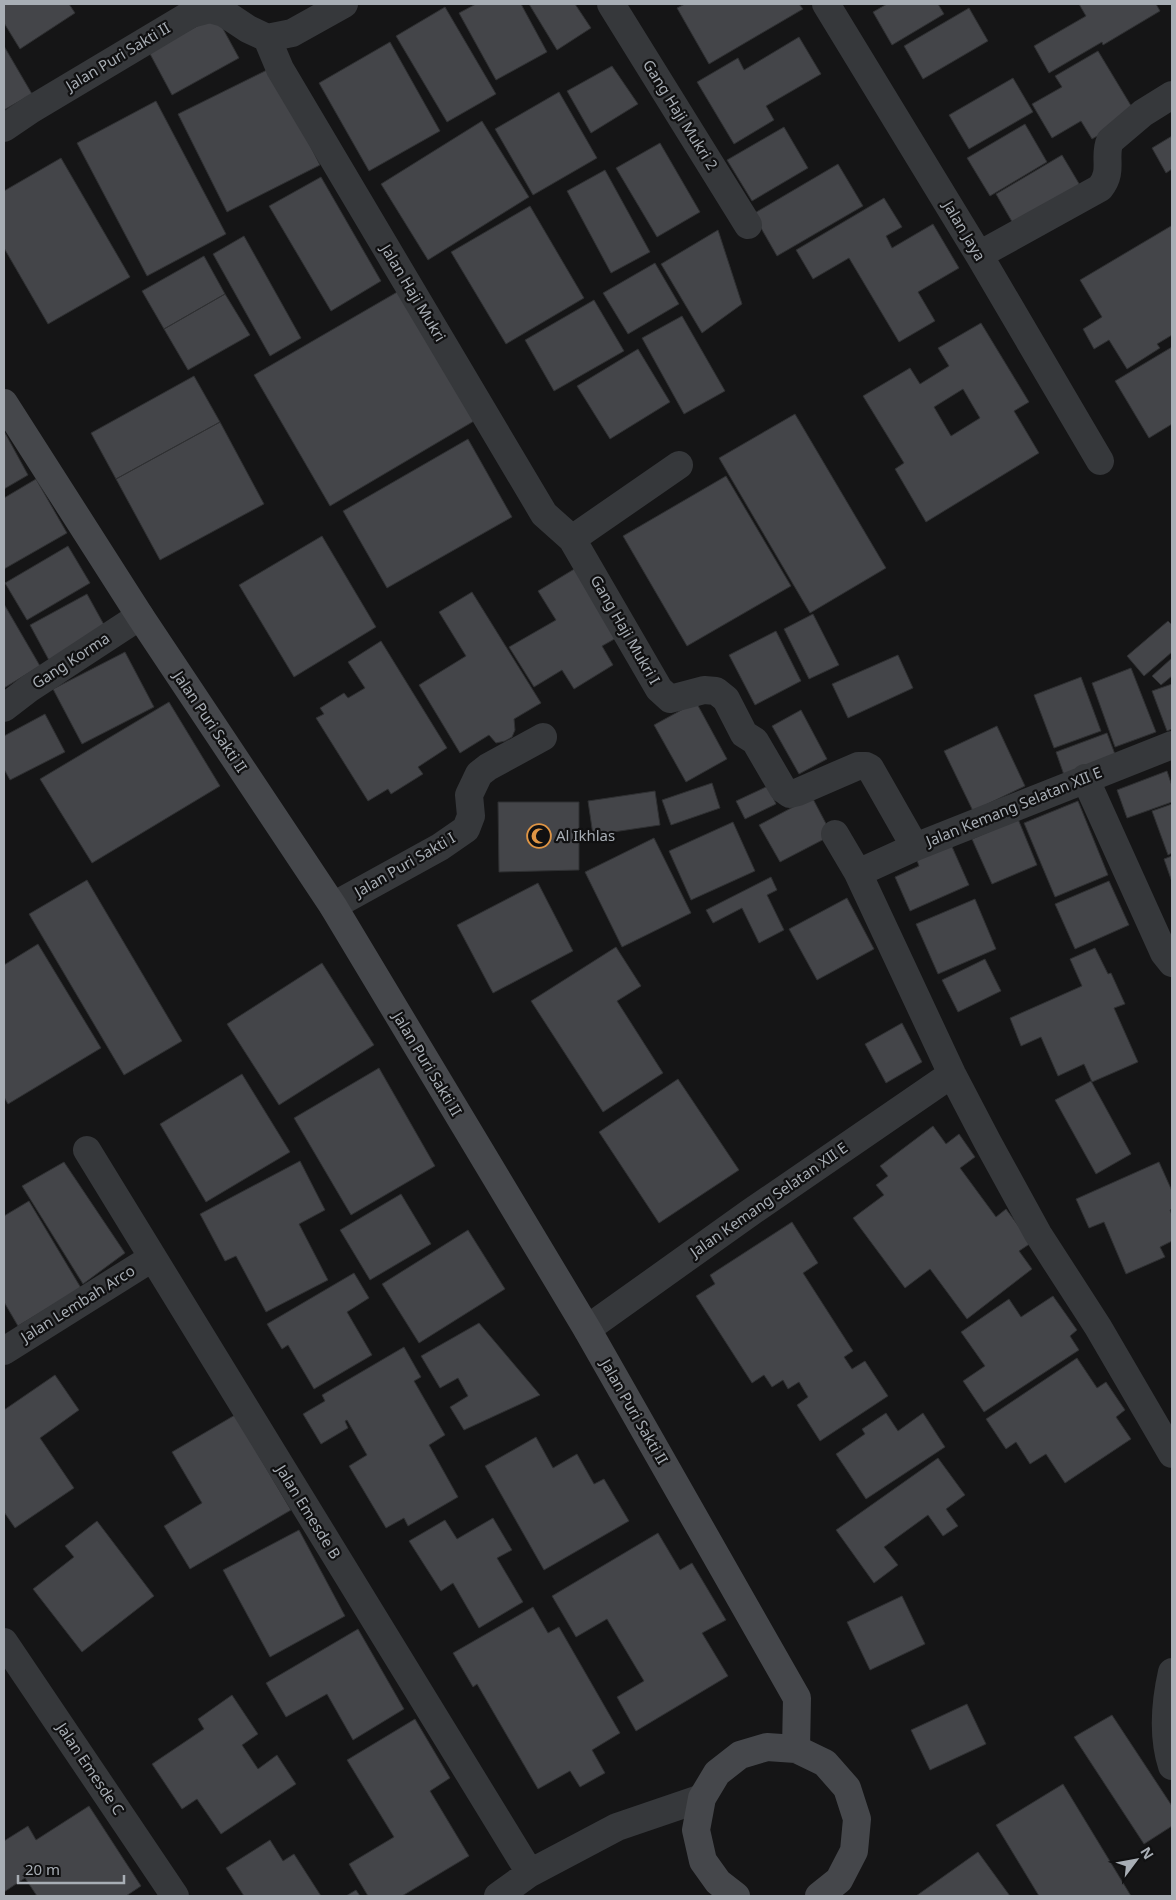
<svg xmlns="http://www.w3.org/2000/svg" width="1176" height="1900" font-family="'Noto Sans',sans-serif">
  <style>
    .building { fill: #444549; stroke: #2f3032; fill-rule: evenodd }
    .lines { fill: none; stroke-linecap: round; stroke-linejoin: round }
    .street { stroke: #36383b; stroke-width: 28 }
    .secondary { stroke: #45474b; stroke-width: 28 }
    .labels { text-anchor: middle; stroke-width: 4.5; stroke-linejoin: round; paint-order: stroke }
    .street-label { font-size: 15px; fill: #a8aeb5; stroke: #101011 }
    .poi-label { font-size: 15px; fill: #a8aeb5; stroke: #101011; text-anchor: start }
  </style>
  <rect width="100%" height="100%" fill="#151516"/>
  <path class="building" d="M4 4H69L75 13 20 49 4 23Z
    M476 4H521L547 52 496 80 459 13Z
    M529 4H575L591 28 557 50Z
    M685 4H799L803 9 709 64 677 8Z
    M887 4H938L944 14 892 45 873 12Z
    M1079 4H1156L1160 11 1103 45 1102 42 1049 73 1034 46 1086 16Z
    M445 7 496 94 447 122 396 36Z
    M969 8 988 41 923 79 904 46Z
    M216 16 239 58 172 95 149 52Z
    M799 37 821 74 766 106 774 120 734 144 697 82 738 58 744 70Z
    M390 42 440 131 369 171 319 83Z
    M4 46 32 94 4 110Z
    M1098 51 1136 114 1092 139 1081 121 1052 138 1032 104 1062 87 1055 76Z
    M612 66 638 104 591 133 567 91Z
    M271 68 320 165 227 212 178 114Z
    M1013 78 1033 112 969 149 949 115Z
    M559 92 597 158 533 195 495 129Z
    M156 101 226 234 147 276 77 143Z
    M482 121 529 197 428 260 381 184Z
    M1025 124 1047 162 990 196 967 158Z
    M784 127 808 168 752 201 727 160Z
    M1172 136V169L1166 173 1152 148Z
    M660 143 700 212 657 237 616 168Z
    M1062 155 1084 192 1018 232 996 194Z
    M61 158 130 277 48 324 4 248V191Z
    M838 164 863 206 777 256 753 214Z
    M605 170 650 252 611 273 567 191Z
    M321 177 381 281 331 311 269 206Z
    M884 198 902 227 886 236 892 248 933 224 959 268 918 292 935 321 899 342 849 258 813 279 796 250Z
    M530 206 584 298 506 344 451 252Z
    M1171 226 1172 229V335L1157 344 1160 348 1127 369 1109 340 1094 349 1083 329 1102 317 1080 280Z
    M718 230 742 304 702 333 661 264Z
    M244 236 301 338 270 356 213 254Z
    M204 256 225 294 164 329 142 291Z
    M655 263 679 304 628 334 603 293Z
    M399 291 474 421 330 506 254 375Z
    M225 294 250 335 188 370 164 329Z
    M594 300 624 351 554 391 525 340Z
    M682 316 725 391 684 414 642 338Z
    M981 323 1029 402 1014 411 1039 453 926 522 895 469 904 463 863 396 910 368 920 384 949 366 938 348ZM963 389 980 418 951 436 934 407Z
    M1172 347V424L1149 438 1115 381Z
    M638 349 670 402 610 439 577 386Z
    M194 376 220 422 116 479 91 433Z
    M795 414 886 568 810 613 719 458Z
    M220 422 264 504 160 560 116 479Z
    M4 431 28 475 4 489Z
    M468 439 512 517 387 588 343 511Z
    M726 476 791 586 687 646 623 536Z
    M36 479 67 533 4 569V498Z
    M322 536 376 627 294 677 239 585Z
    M68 546 90 583 27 620 5 583Z
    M576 568 618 637 602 646 613 665 574 689 562 670 534 687 509 647 556 620 538 591Z
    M472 592 541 703 514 719 515 730 512 737 505 741 496 743 489 735 460 753 419 685 466 656 439 612Z
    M87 594 108 632 51 664 30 625Z
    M4 604 40 666 4 688Z
    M813 614 839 665 809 679 784 629Z
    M1168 621 1172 625V652L1144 676 1127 656Z
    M776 631 801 681 755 705 729 655Z
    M381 641 447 748 418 767 423 774 391 794 388 789 368 801 316 718 324 714 320 708 344 693 348 698 365 688 348 662Z
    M125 652 154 707 82 744 53 689Z
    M898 655 913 688 848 718 832 684Z
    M1172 658V676L1161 685 1152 676Z
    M1131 668 1156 732 1115 747 1092 683Z
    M1081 677 1101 731 1054 748 1034 695Z
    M1172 684V729L1167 731 1152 691Z
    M169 702 220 786 92 863 40 779Z
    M696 702 727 759 686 782 654 725Z
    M801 710 827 759 799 774 772 726Z
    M45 714 65 752 10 780 4 769V736Z
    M997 726 1025 786 973 811 944 751Z
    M1107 733 1116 757 1064 775 1056 752Z
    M1167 771 1172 786V802L1127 818 1117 790Z
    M712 783 720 808 671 825 662 800Z
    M768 786 776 804 745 819 736 801Z
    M655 791 660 825 593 835 588 801Z
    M812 797 832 835 780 862 759 825Z
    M1078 801 1108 875 1055 897 1024 823Z
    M498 802H579V870L499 872Z
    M1172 804V853L1168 855 1152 811Z
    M1018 819 1037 865 992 884 972 839Z
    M733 822 755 871 691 900 669 851Z
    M654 838 691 913 622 947 585 872Z
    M949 840 969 885 910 911 895 877 919 866 915 855Z
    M1172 856V882L1164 859Z
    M771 877 777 890 767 895 784 930 759 943 742 908 713 923 706 910Z
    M87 880 182 1041 124 1075 29 914Z
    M1109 881 1129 925 1075 949 1055 904Z
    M538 883 573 951 493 993 457 925Z
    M847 898 874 949 817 980 789 929Z
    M975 899 996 949 938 974 916 924Z
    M38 944 101 1048 8 1104 4 1097V965Z
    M616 947 641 986 617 1001 663 1073 603 1112 531 1001Z
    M1095 948 1108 974 1111 973 1125 1004 1114 1008 1138 1062 1092 1082 1084 1064 1058 1076 1041 1037 1021 1046 1010 1018 1082 986 1070 959Z
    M985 959 1001 991 958 1012 942 980Z
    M322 963 374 1045 279 1105 227 1024Z
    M902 1023 922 1062 886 1083 865 1044Z
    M379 1068 435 1166 351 1215 294 1118Z
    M242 1074 290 1152 206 1202 160 1124Z
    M678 1079 739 1170 659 1223 599 1132Z
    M1091 1081 1131 1154 1096 1174 1055 1100Z
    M933 1126 946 1144 959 1134 975 1157 960 1168 996 1217 1006 1209 1031 1243 1019 1251 1032 1269 967 1319 930 1269 905 1288 853 1218 884 1195 876 1185 888 1176 880 1166Z
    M300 1161 325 1210 299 1224 328 1280 266 1312 236 1256 225 1261 200 1214Z
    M64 1162 125 1253 83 1284 22 1186Z
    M1159 1162 1172 1191V1209L1170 1210 1172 1215V1241L1160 1247 1165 1257 1126 1274 1104 1222 1089 1228 1076 1199Z
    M401 1194 431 1244 370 1280 340 1230Z
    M29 1201 81 1288 18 1326 4 1302V1216Z
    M792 1222 818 1263 803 1273 853 1351 844 1357 852 1369 865 1361 888 1396 820 1441 797 1405 808 1397 799 1382 788 1389 783 1380 772 1387 764 1375 752 1383 696 1296 715 1284 710 1275Z
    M468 1230 505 1289 419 1343 382 1284Z
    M354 1273 369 1298 347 1312 372 1355 314 1389 288 1345 282 1349 267 1324Z
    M1053 1296 1077 1330 1070 1336 1079 1350 984 1412 963 1381 985 1366 961 1332 1009 1299 1021 1317Z
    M479 1323 540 1395 464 1430 450 1407 468 1396 458 1378 440 1388 421 1356Z
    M404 1347 421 1377 414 1381 445 1435 429 1445 458 1497 408 1526 404 1518 386 1528 349 1466 367 1455 347 1420 345 1421 348 1428 321 1444 303 1414 325 1401 322 1395Z
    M1077 1358 1097 1388 1106 1382 1125 1410 1116 1417 1131 1439 1065 1483 1046 1454 1030 1464 1016 1442 1006 1449 986 1419Z
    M55 1375 79 1410 40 1438 74 1488 15 1528 4 1512V1410Z
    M886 1413 898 1431 923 1413 945 1447 866 1499 836 1454 865 1434 862 1429Z
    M235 1415 291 1510 190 1569 164 1526 202 1503 172 1452Z
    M536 1437 553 1468 577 1454 594 1484 604 1479 629 1521 544 1570 485 1466Z
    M938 1458 965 1495 946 1509 958 1526 943 1536 928 1515 884 1547 898 1565 874 1583 836 1530Z
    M493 1518 512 1550 497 1558 523 1602 479 1628 453 1583 441 1591 409 1541 445 1520 457 1539Z
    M97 1521 154 1596 82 1652 33 1589 74 1557 65 1546Z
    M299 1530 345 1616 270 1657 223 1570Z
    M658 1533 680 1570 692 1563 726 1620 702 1633 728 1676 636 1731 617 1697 644 1681 607 1619 576 1637 552 1596Z
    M902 1596 925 1644 870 1670 847 1622Z
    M533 1607 548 1633 559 1627 620 1733 592 1750 605 1773 580 1787 570 1771 538 1789 477 1684 473 1687 453 1653Z
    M358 1629 404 1709 353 1740 327 1694 286 1717 266 1683Z
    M232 1695 258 1734 242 1745 258 1769 277 1755 296 1784 221 1834 197 1799 182 1809 152 1764 204 1729 198 1719Z
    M967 1704 986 1744 930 1770 911 1730Z
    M1112 1715 1172 1806V1826L1144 1844 1074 1737Z
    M415 1719 450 1778 430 1791 469 1856 402 1896H368L349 1864 394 1837 347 1760Z
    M1063 1784 1131 1896H1039L996 1825Z
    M89 1806 141 1886 126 1896H37L25 1878 4 1892V1841L28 1826 36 1840Z
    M270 1840 283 1861 294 1854 321 1896H244L226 1868Z
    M978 1852 1010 1896H916Z
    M356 1890 360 1896H346Z"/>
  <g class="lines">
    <path class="street" d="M611 4 748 225
      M826 4 979 255 1100 461
      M267 38 280 69 544 514 572 539 659 689 670 699 704 690 716 691 726 699 744 734 755 741 783 789 790 794 798 792 858 766H866L870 768 915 847
      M4 128 32 109 191 14 210 9 224 13 248 29 267 38 292 33 344 4
      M979 255 1100 188C1114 171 1103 157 1110 141L1143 113 1172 95
      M572 539 679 465
      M4 708 30 688 140 616
      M1085 778 1164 953 1172 963
      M835 834 858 873 952 1074 987 1141 1038 1234 1098 1327 1172 1454
      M858 873 915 847 1172 745
      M333 906 440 847 466 829 471 816 469 795 479 774 488 767 543 737
      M87 1150 530 1873
      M587 1329 751 1212 952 1074
      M4 1351 152 1258
      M4 1642 175 1896
      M1172 1672C1165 1703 1162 1735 1172 1766
      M498 1896 530 1873 617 1827 702 1798"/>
    <path class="secondary" d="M4 403 140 616 333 906 587 1329 797 1698 796 1749
      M736 1896 718 1882 703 1861 696 1830 702 1798 717 1773 740 1755 767 1747 796 1749 825 1763 847 1788 857 1819 854 1851 839 1880 819 1896"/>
  </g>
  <defs>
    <g id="mosque-ring" transform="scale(1.25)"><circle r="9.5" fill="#101011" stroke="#df9545" stroke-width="1.5"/><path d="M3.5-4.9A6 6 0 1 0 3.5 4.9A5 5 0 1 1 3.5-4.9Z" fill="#df9545"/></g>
  </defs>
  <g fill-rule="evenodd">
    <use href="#mosque-ring" x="539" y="836"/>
  </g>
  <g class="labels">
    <g class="street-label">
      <text transform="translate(118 57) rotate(-31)" y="5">Jalan Puri Sakti II</text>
      <text transform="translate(680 115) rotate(58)" y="5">Gang Haji Mukri 2</text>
      <text transform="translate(964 231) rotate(59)" y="5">Jalan Jaya</text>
      <text transform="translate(413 293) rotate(59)" y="5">Jalan Haji Mukri</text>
      <text transform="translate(625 630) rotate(60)" y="5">Gang Haji Mukri I</text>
      <text transform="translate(71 661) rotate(-33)" y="5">Gang Korma</text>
      <text transform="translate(210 722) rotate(56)" y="5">Jalan Puri Sakti II</text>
      <text transform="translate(1014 807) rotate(-22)" y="5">Jalan Kemang Selatan XII E</text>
      <text transform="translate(405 865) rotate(-30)" y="5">Jalan Puri Sakti I</text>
      <text transform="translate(427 1064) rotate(59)" y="5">Jalan Puri Sakti II</text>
      <text transform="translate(769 1200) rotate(-35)" y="5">Jalan Kemang Selatan XII E</text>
      <text transform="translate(78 1304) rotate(-32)" y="5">Jalan Lembah Arco</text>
      <text transform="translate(634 1412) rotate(60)" y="5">Jalan Puri Sakti II</text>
      <text transform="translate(308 1512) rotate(58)" y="5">Jalan Emesde B</text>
      <text transform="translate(90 1769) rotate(56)" y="5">Jalan Emesde C</text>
    </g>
    <g class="poi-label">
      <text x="556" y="841">Al Ikhlas</text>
    </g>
  </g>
  <rect width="1176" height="1900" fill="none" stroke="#a8aeb5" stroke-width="10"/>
  <g transform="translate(1136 1860) rotate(58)" stroke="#101011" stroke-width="4" paint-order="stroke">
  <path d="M0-4L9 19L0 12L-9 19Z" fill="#a8aeb5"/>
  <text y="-8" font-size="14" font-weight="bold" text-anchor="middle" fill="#a8aeb5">N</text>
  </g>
  <path d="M18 1875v8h106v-8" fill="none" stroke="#a8aeb5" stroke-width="2.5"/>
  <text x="25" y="1875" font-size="15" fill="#a8aeb5" stroke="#101011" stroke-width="4" paint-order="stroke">20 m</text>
</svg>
